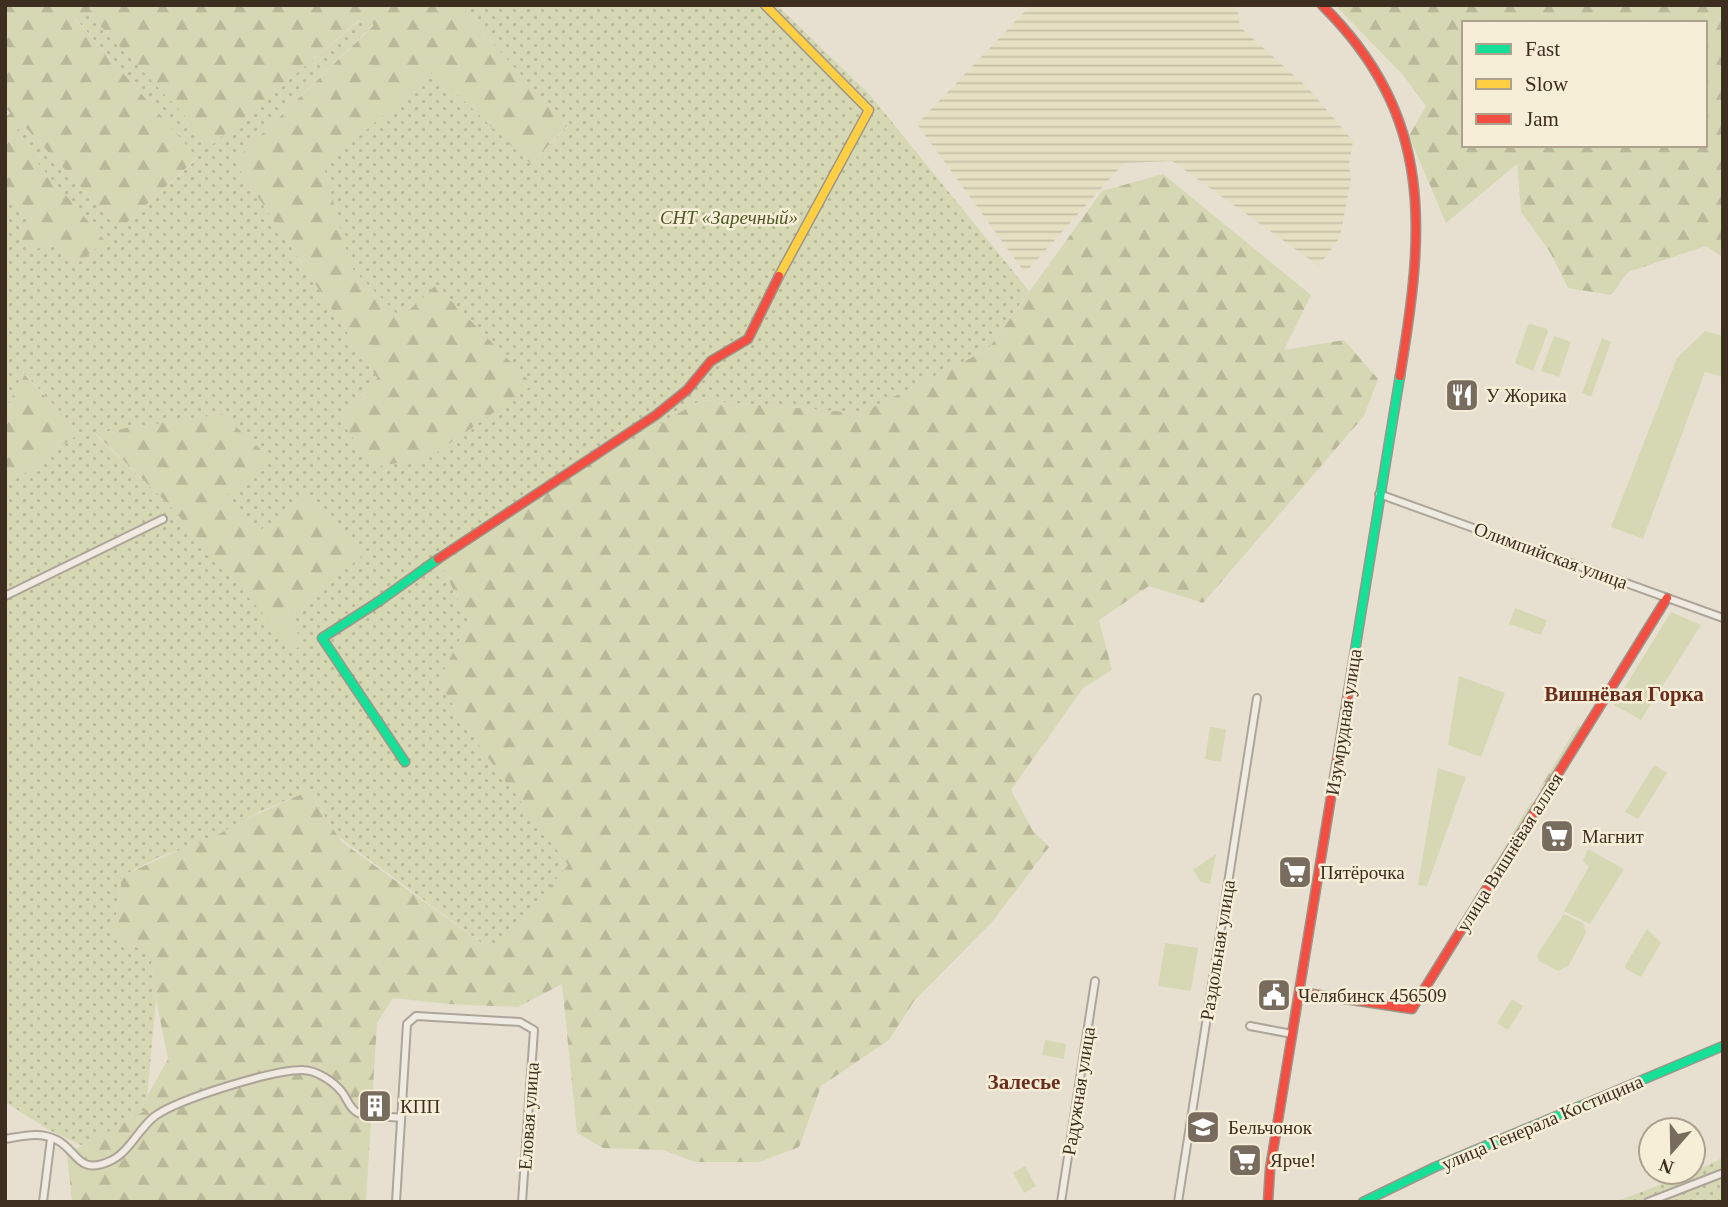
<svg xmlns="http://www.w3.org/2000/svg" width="1728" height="1207" font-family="'Times New Roman',serif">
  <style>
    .farmland { fill: url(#farmland-rules) }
    .forest { fill: url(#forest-firs); fill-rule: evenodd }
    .park { fill: #d6d7b3 }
    .garden { fill: url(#garden-dots); fill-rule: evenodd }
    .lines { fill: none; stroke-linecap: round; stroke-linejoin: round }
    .street-casing { stroke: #ada599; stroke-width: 10 }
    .fast-casing { stroke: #9c958a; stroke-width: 11 }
    .slow-casing { stroke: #9c958a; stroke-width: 11 }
    .jam-casing { stroke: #9c958a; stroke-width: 11 }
    .street { stroke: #efebe3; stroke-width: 6 }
    .fast { stroke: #16e098; stroke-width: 8 }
    .slow { stroke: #ffcf43; stroke-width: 8 }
    .jam { stroke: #f24e42; stroke-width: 8 }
    .labels { text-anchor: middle; stroke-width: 5; stroke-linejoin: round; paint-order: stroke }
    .park-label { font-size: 19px; font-style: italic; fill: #4d5a26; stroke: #f7eed8 }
    .poi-label { font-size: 19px; fill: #3d2e20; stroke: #f7eed8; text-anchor: start }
    .street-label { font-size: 19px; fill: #3d2e20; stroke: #f7eed8 }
    .neighbourhood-label { font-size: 21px; font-weight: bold; fill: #6b2e1e; stroke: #f7eed8 }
  </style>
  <defs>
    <pattern id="farmland-rules" width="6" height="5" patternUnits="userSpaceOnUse" patternTransform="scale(1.75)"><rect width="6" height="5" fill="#e6dfc2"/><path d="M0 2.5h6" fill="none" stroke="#c6c0a6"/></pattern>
    <pattern id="forest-firs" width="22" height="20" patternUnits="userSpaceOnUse" patternTransform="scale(1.75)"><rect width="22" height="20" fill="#d6d7b3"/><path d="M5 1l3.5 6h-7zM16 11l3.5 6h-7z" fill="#b9b99a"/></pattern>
    <pattern id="garden-dots" width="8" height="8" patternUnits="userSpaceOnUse" patternTransform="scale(1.75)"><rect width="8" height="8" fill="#d6d7b3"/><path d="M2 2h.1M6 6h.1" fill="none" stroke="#b9b99a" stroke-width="1.8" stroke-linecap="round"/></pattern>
  </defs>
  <rect width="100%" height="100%" fill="#e7e0d1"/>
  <path class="farmland" d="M1031 5H1237L1240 27 1309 89 1353 141 1349 164 1351 179 1340 237 1319 266 1172 161 1124 163 1025 273 917 124Z"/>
  <path class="forest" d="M5 5H469L465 13 568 125 531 164 436 285 534 385 429 458 374 467 340 420 377 378 234 161 374 25 359 20 212 146 88 13 75 19 198 157 120 229 22 124 15 135 106 241 78 263 50 244 28 252 18 237 33 220 5 192V118L10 113 5 107Z
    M1335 5H1723V257L1706 246 1628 272 1611 295 1568 288 1550 252 1521 212 1517 164 1446 223 1409 136 1426 106 1403 75ZM1464 23H1705V145H1464Z
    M1163 174 1311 295 1284 350 1344 340 1378 379 1364 416 1203 603 1149 586 1099 620 1112 670 1083 688 1011 790 1033 831 1049 847 992 922 914 1001 889 1040 821 1086 799 1147 759 1162H695L663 1150 603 1148 577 1133 562 984 518 1007 448 1004 393 998 377 1023 366 1202H72L67 1153 85 1145 141 1107 168 1059 156 999 150 952 112 939 122 876 308 791 342 842 494 952 477 743 438 681 469 621 435 554 701 400 861 413 988 349 1102 191Z
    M22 372 80 433 5 487V413Z
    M223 414 271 458 225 499 306 498 363 556 286 618 305 643 293 651 169 505 94 432Z
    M1578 725 1583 729 1544 791 1539 790Z
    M1531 802 1534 804 1475 902 1473 900Z"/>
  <path class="park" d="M1531 324 1547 329 1548 332 1533 371 1515 363 1528 325Z
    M1705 331 1723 336V377L1705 372 1643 539 1611 527 1677 358Z
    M1554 336 1571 342 1559 377 1541 371Z
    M1602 338 1611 342 1591 397 1582 393Z
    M1515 608 1547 620 1541 635 1509 624Z
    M1671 612 1701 625 1641 720 1614 705Z
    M1459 676 1505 693 1481 757 1448 745Z
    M1210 727 1226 729 1221 762 1205 759Z
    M1654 765 1667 773 1638 819 1625 812Z
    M1438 768 1466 777 1427 886 1418 885Z
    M1588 849 1624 869 1590 924 1564 911 1589 867 1583 861Z
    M1216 854 1210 884 1201 882 1193 870Z
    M1564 914 1583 923 1586 933 1569 965 1558 971 1539 961 1537 955Z
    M1647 929 1661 943 1641 977 1626 969 1625 966Z
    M1165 943 1198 948 1191 991 1158 986Z
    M1512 999 1523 1006 1508 1030 1497 1023Z
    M1045 1040 1066 1044 1064 1059 1042 1055Z
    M1025 1166 1036 1186 1024 1193 1013 1173Z"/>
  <path class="garden" d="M469 5H777L870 95 1029 291 988 349 861 413 701 400 435 554 469 621 438 681 477 743 568 865 494 952 339 837 308 791 259 812 208 840 159 857 122 876 112 939 150 952 156 999 146 1110 83 1146 49 1130 5 1102V487L80 433 23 372 5 413V192L33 220 18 237 28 252 50 244 78 263 105 241 14 135 22 124 120 229 198 158 75 18 88 13 212 145 360 20 374 24 234 161 377 378 340 420 374 467 429 458 533 385 436 285 401 318 351 267 324 167 433 72 531 164 568 126 465 13ZM222 414 270 458 224 498 257 532 306 498 362 556 286 618 305 643 294 650 169 505 94 433Z
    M1723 1158V1202H1615L1693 1172Z"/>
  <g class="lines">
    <g class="street-casing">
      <path id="street" d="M1379 494 1723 618
        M5 596 163 519
        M1250 1026 1292 1034
        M5 1139C23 1136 40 1131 57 1140 77 1150 78 1176 110 1161 129 1153 139 1128 155 1116 179 1099 272 1070 302 1070 316 1070 333 1081 342 1092 348 1100 349 1108 358 1113 369 1118 388 1116 400 1118
        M43 1202 51 1138
        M396 1202 407 1024 416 1016 520 1022 534 1030 522 1202
        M1061 1202 1095 981
        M1178 1202 1257 698
        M1648 1202 1723 1173"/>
    </g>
    <g class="fast-casing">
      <path id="fast" d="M1352 669 1400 376
        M405 762 322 638 378 602 438 559
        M1363 1202 1435 1167 1723 1046"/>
    </g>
    <g class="slow-casing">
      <path id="slow" d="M765 5 869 110 779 276"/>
    </g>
    <g class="jam-casing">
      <path id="jam" d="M1322 5C1436 118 1424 231 1400 376
        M438 559 656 415 687 390 711 361 748 339 779 276
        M1299 992 1412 1009 1667 598
        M1268 1202 1270 1169 1352 669"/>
    </g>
    <use href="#street" class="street"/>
    <use href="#fast" class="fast"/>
    <use href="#slow" class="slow"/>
    <use href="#jam" class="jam"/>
  </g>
  <defs>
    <g id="restaurant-square" transform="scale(1.75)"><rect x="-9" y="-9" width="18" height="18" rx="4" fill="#786c5e" stroke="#f7eed8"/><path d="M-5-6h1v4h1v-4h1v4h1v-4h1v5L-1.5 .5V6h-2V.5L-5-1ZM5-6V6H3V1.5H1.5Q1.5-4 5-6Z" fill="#fff"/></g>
    <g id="supermarket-square" transform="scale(1.75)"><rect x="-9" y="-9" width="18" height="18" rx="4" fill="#786c5e" stroke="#f7eed8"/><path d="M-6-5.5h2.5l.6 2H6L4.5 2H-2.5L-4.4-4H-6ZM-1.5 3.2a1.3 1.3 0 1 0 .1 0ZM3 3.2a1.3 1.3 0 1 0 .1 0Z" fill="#fff"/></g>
    <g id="civic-square" transform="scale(1.75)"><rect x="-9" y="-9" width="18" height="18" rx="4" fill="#786c5e" stroke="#f7eed8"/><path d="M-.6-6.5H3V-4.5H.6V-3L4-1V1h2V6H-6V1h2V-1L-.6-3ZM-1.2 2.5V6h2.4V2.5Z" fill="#fff"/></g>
    <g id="building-square" transform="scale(1.75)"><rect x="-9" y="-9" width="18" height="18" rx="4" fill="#786c5e" stroke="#f7eed8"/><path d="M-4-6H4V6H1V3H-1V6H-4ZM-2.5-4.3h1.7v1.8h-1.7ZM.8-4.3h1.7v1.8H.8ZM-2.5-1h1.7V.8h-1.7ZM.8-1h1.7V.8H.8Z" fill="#fff"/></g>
    <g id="school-square" transform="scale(1.75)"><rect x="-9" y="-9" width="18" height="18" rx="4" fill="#786c5e" stroke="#f7eed8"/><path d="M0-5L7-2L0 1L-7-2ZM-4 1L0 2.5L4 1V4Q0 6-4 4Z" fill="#fff"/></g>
  </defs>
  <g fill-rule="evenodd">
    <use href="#restaurant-square" x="1462" y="395"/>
    <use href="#supermarket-square" x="1557" y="836"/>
    <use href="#supermarket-square" x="1295" y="872"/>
    <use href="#civic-square" x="1274" y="995"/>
    <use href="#building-square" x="375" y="1106"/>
    <use href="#school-square" x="1203" y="1127"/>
    <use href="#supermarket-square" x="1245" y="1160"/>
  </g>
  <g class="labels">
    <g class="park-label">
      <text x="729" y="224">СНТ «Заречный»</text>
    </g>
    <g class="poi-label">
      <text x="1486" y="402">У Жорика</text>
      <text x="1582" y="843">Магнит</text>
      <text x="1320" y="879">Пятёрочка</text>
      <text x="1298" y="1002">Челябинск 456509</text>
      <text x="400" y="1113">КПП</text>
      <text x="1228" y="1134">Бельчонок</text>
      <text x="1270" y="1167">Ярче!</text>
    </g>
    <g class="street-label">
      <text transform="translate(1551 555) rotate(20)" y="7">Олимпийская улица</text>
      <text transform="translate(1343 722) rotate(-81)" y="7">Изумрудная улица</text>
      <text transform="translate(1509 852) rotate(-58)" y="7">улица Вишнёвая аллея</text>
      <text transform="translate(1217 950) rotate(-81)" y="7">Раздольная улица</text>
      <text transform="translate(1078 1091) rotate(-81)" y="7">Радужная улица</text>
      <text transform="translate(528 1116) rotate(-86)" y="7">Еловая улица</text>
      <text transform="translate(1542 1122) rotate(-23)" y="7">улица Генерала Костицина</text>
    </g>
    <g class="neighbourhood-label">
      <text x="1624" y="701">Вишнёвая Горка</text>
      <text x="1024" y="1089">Залесье</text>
    </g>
  </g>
  <rect width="1728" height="1207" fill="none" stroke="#3d2e20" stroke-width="14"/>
  <rect x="1462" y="21" width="245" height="126" fill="#f7eed8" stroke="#ada18e" stroke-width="2"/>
  <rect x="1476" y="44" width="35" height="10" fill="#16e098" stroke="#ada18e" stroke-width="2"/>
  <text x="1525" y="56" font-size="21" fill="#3d2e20">Fast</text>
  <rect x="1476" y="79" width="35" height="10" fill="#ffcf43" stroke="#ada18e" stroke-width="2"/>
  <text x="1525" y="91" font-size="21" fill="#3d2e20">Slow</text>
  <rect x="1476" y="114" width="35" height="10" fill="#f24e42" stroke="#ada18e" stroke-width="2"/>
  <text x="1525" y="126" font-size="21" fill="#3d2e20">Jam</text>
  <g transform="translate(1672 1151) rotate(200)"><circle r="33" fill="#f7eed8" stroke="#ada18e" stroke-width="2"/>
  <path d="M0-5L12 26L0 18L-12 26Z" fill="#786c5e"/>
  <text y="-10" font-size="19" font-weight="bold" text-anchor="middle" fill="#3d2e20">N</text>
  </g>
</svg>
